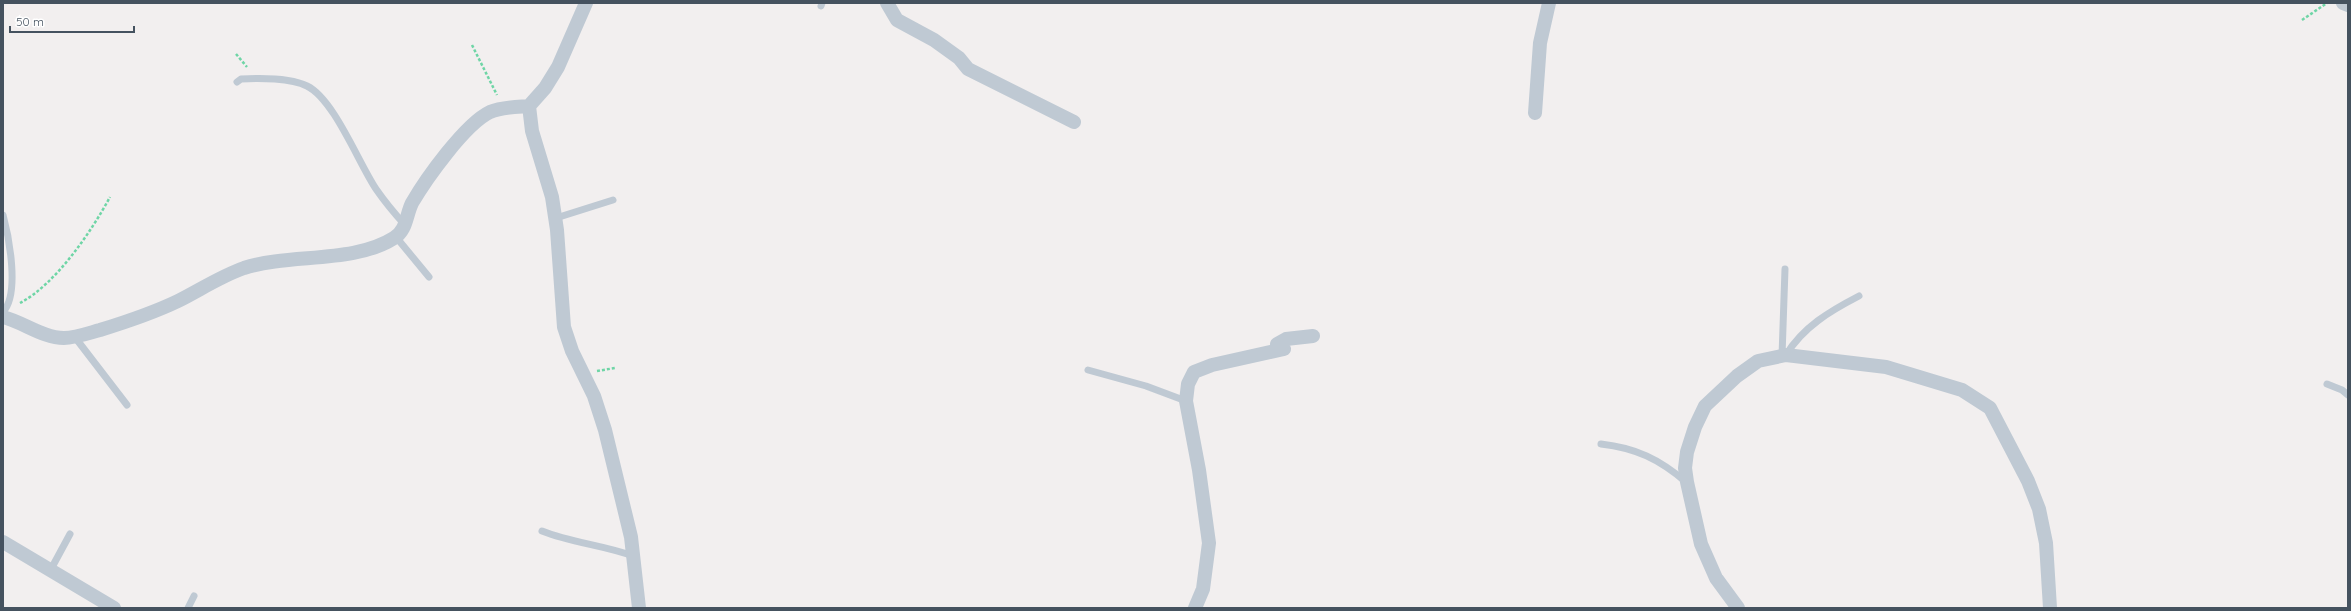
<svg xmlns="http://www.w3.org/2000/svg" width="2351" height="611" font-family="Quicksand,sans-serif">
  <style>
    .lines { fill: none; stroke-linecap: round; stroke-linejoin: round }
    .path { stroke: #6fd5a6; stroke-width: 2.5; stroke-dasharray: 3 2; stroke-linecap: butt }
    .lane { stroke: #bfc9d3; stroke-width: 7 }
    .street { stroke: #bfc9d3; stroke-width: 14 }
  </style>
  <rect width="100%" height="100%" fill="#f2efef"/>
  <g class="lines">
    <path class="path" d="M2302 20 2327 3
      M472 45 497 95
      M236 54 247 67
      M20 303C56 284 91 232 110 197
      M597 371 615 368"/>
    <path class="lane" d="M821 6 822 3
      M237 82 241 79C259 78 291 78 307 86 334 99 359 164 376 189 385 202 395 214 405 225
      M3 215C9 237 20 294 3 312
      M556 218 613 200
      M396 237 429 277
      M74 336 127 405
      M1786 355C1803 327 1830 311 1859 296
      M1782 356 1785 269
      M1088 370 1146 386 1186 401
      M2327 384 2342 390 2348 395
      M1601 444C1636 448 1659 459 1686 482
      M542 531C572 543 603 545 633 556
      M50 571 70 534
      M188 608 194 596"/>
    <path class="street" d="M586 3 558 67 545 88 529 106 532 131 552 197 557 230 564 327 572 351 594 396 605 430 631 537 639 608
      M887 3 897 20 934 40 959 58 968 69 1074 122
      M2343 3 2348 5
      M1535 113 1540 43 1549 3
      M3 317C23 322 43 338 64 338 75 338 89 333 100 330 126 322 153 313 178 301 200 290 221 276 244 268 291 253 353 264 394 238 407 230 406 215 412 203 426 179 465 124 490 112 502 107 516 107 529 106
      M3 542 114 608
      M1195 608 1203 589 1209 543 1199 470 1186 401 1188 384 1194 372 1212 365 1284 349 1277 344 1286 339 1313 336
      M1738 608 1716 578 1701 544 1687 482 1685 468 1687 452 1695 427 1705 406 1737 376 1758 361 1786 355 1886 367 1962 390 1990 408 2028 481 2039 509 2046 543 2050 608"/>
  </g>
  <rect width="2351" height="611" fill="none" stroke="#45525f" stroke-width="8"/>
  <path d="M10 26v6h124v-6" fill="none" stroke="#45525f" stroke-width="2"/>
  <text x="16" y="26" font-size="12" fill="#45525f" stroke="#ffffff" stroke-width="3" paint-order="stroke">50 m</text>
</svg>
